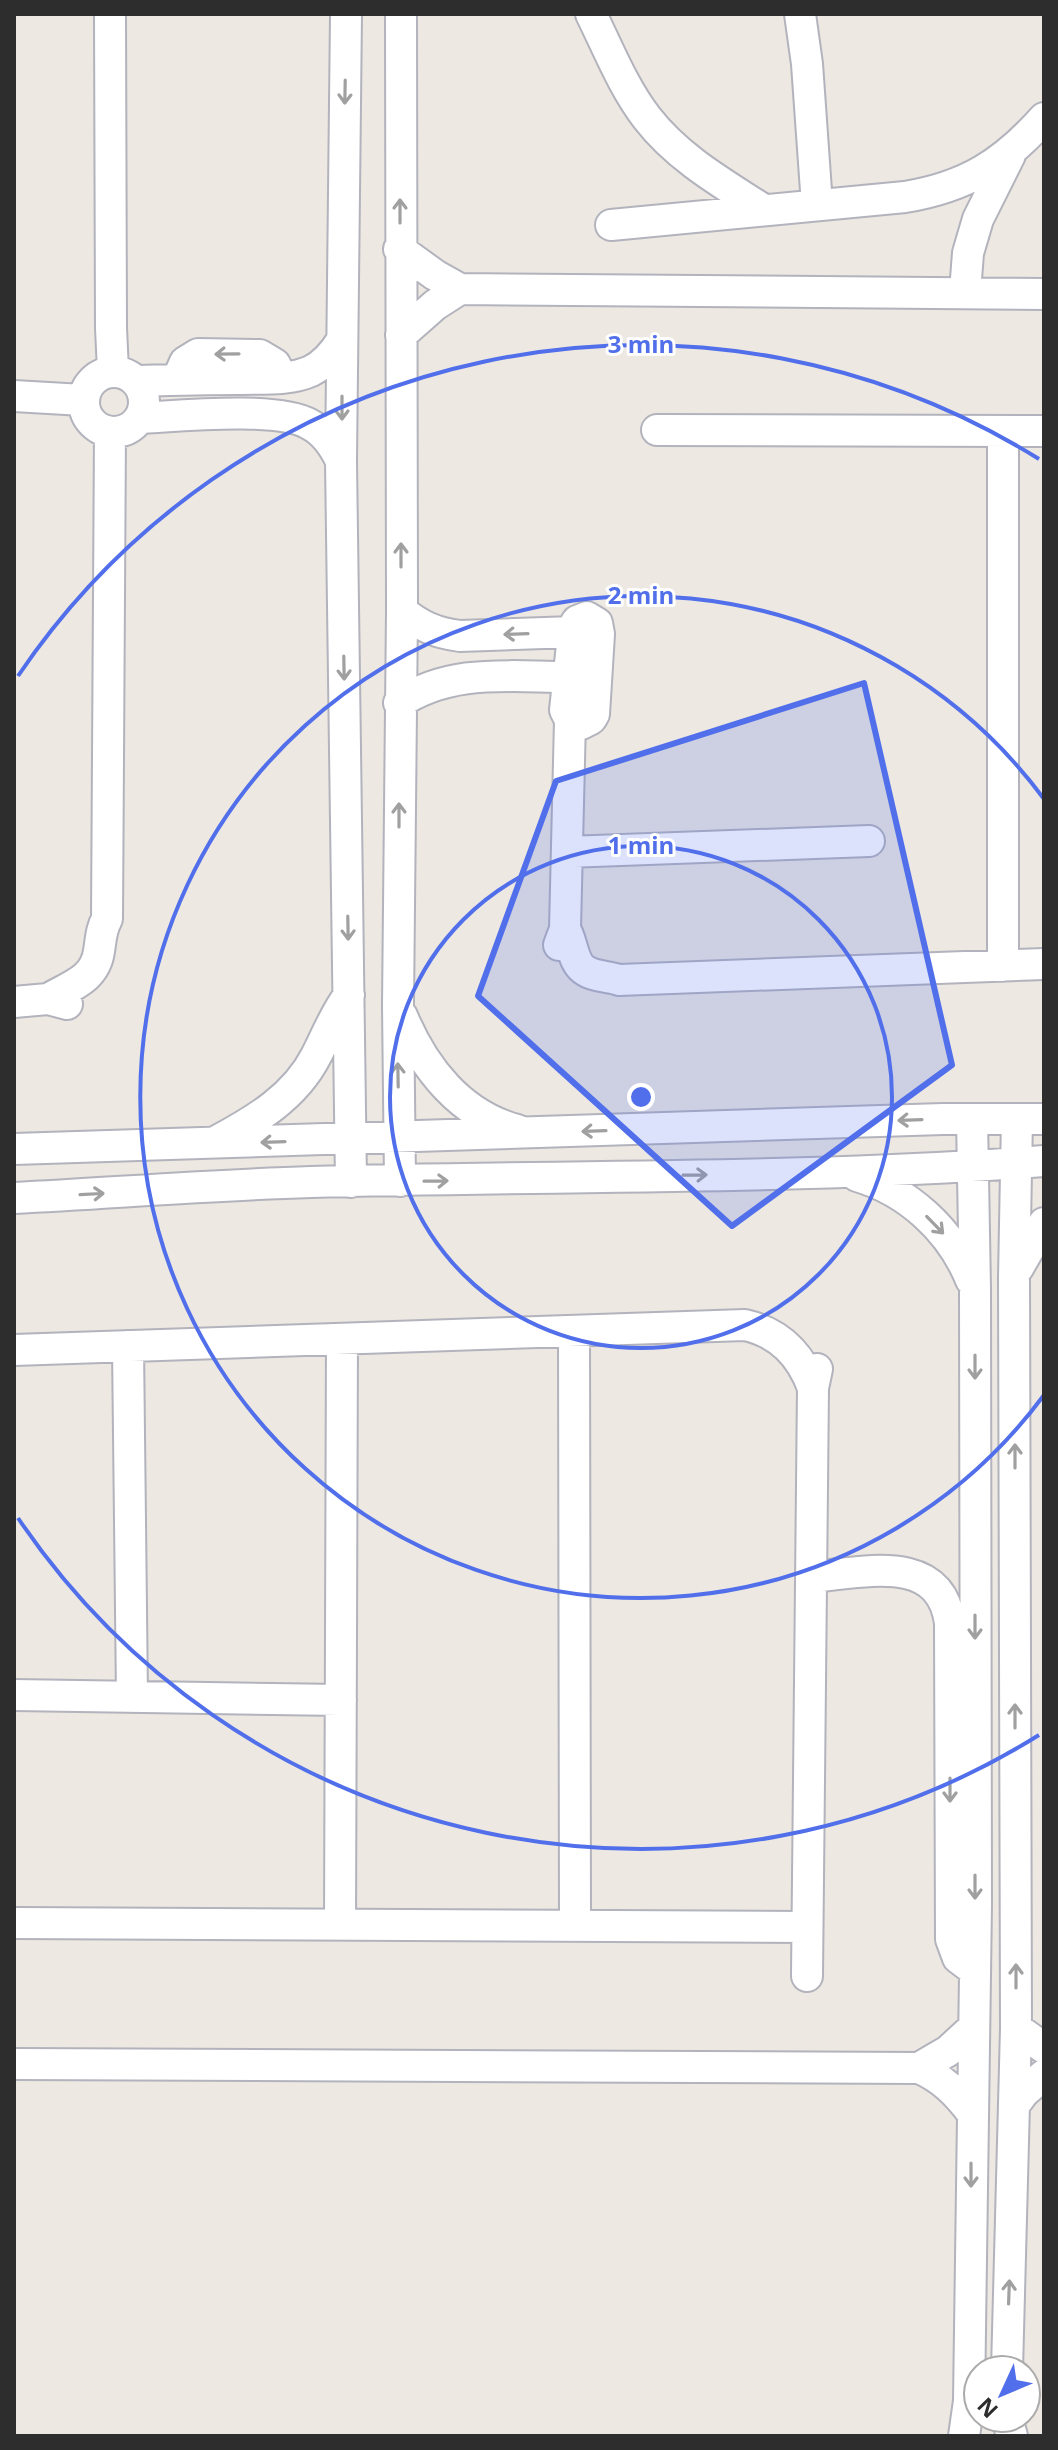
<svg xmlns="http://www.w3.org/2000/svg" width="1058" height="2450" font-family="'Open Sans',sans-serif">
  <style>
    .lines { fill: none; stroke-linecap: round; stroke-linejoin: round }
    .minor-casing { stroke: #b2b3bc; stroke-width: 34 }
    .minor { stroke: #fff; stroke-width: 30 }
    .oneway { stroke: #a0a0a0 }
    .marked { fill: #516fea; fill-opacity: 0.2; stroke: #516fea; stroke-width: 6; stroke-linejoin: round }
    .ring { fill: none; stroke: #516fea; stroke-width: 4 }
    .centre { fill: #516fea; stroke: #fff; stroke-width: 4 }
    .ring-label { font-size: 24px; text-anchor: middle; font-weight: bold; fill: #516fea; stroke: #fff; stroke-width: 6; stroke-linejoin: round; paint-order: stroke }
  </style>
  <rect width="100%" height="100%" fill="#ede8e2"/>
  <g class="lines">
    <g class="minor-casing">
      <path id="minor" d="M110 14 111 328 113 371
        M346 14 341 461 351 1182
        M591 14C608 48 623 87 647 118 678 158 722 183 764 210
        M800 14 807 64 817 205
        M611 225 905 197C966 187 1003 164 1044 118
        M399 249 435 275 460 289 1044 294
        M965 292 968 253 978 219 1010 155
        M401 335 435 305 460 289
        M84 402a30 30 0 1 1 60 0a30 30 0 1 1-60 0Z
        M177 380 185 362 198 354 260 355 275 364 281 377
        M136 381C170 380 203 379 237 379 260 378 289 381 311 371 325 364 334 353 342 340
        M14 396 83 400
        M140 418C179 416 278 406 309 424 325 432 334 446 341 461
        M657 430 1044 431
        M402 611C420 626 436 633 460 636L573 632
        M587 617 597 623 599 634 594 714 591 719 581 724 570 720 565 710 574 626 577 621Z
        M399 703C451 668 509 677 568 677
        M567 852 869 841
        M565 929C573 941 572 964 586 971 595 977 608 976 619 980L1044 964
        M559 945 565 929 570 720
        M1003 966V431
        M48 999C70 986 95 980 99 951 101 939 101 929 107 919L110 432
        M14 1002 48 999 67 1004
        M402 1016C424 1069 461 1115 517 1130
        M217 1141C256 1120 295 1097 316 1056 327 1035 334 1015 349 995
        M14 1149 943 1119H1044
        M857 1176C908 1191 951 1230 971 1280
        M400 1181 398 1005 402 611 401 14
        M14 1198C113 1193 212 1185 311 1182 555 1175 800 1180 1044 1161
        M1018 1268 1044 1223
        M574 1331 575 1925
        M128 1346 132 1697
        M14 1350 745 1325C780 1333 801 1355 813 1388
        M811 1577C862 1573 940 1551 950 1623L951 1939 958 1958 974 1970
        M14 1695 341 1700
        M14 1923 807 1927
        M340 1924 342 1339
        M807 1976 813 1388 817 1369
        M1016 2028 1044 2048
        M14 2064 919 2068C942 2078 957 2093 972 2113
        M919 2068 948 2051 973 2028
        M1015 2104 1024 2092 1044 2075
        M1007 2370 1016 2028 1014 1277 1017 1119
        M1007 2418 1012 2436
        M964 2436 969 2401 976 1904 975 1289 972 1119"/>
    </g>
    <use href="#minor" class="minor"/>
  </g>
  <defs><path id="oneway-shaft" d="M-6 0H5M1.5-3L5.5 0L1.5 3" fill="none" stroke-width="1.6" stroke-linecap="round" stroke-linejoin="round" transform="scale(2)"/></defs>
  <g class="oneway">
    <use href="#oneway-shaft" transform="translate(345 92) rotate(91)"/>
    <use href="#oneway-shaft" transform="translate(400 211) rotate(-90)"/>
    <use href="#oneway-shaft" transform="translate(227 354) rotate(179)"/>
    <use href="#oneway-shaft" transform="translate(342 408) rotate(90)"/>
    <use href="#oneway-shaft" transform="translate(401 555) rotate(-90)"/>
    <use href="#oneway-shaft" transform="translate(516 634) rotate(178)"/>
    <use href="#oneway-shaft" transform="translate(344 668) rotate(89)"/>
    <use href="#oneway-shaft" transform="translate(399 815) rotate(-90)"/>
    <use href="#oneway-shaft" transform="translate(348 928) rotate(89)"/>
    <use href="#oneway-shaft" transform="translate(398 1075) rotate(-91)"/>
    <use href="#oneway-shaft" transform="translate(910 1120) rotate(178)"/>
    <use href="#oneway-shaft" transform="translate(594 1131) rotate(178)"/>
    <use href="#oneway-shaft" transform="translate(273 1142) rotate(178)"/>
    <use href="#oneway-shaft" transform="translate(695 1175) rotate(-1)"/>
    <use href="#oneway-shaft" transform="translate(436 1181) rotate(-1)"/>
    <use href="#oneway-shaft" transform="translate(92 1194) rotate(-3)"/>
    <use href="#oneway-shaft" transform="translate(935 1225) rotate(46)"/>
    <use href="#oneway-shaft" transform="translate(975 1367) rotate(90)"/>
    <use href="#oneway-shaft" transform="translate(1015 1456) rotate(-90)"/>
    <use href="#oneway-shaft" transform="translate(975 1627) rotate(90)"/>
    <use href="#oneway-shaft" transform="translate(1015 1716) rotate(-90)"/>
    <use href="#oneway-shaft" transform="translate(950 1790) rotate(90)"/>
    <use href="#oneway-shaft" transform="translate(975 1887) rotate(90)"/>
    <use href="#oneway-shaft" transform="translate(1016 1976) rotate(-90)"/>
    <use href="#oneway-shaft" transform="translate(971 2175) rotate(90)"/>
    <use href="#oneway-shaft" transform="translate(1009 2292) rotate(-88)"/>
  </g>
  <path class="marked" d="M864 683 952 1065 732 1226 478 996 556 781Z"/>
  <g class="ring">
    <circle cx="641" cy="1097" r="251"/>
    <path d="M1044 1395A501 501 0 1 1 1044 799"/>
    <path d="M1039 1735A752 752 0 0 1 18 1518M18 676A752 752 0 0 1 1039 459"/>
  </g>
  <circle cx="641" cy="1097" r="12" class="centre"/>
  <g class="ring-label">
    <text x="641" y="353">3 min</text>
    <text x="641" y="604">2 min</text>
    <text x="641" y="854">1 min</text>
  </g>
  <rect width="1058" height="2450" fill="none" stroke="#2d2d2d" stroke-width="32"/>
  <g transform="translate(1002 2394) rotate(226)"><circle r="38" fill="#ffffff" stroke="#ababab" stroke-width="2"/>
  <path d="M0-6L14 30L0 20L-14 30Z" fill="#516fea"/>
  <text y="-12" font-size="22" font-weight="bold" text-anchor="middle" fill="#2d2d2d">N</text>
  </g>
</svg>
